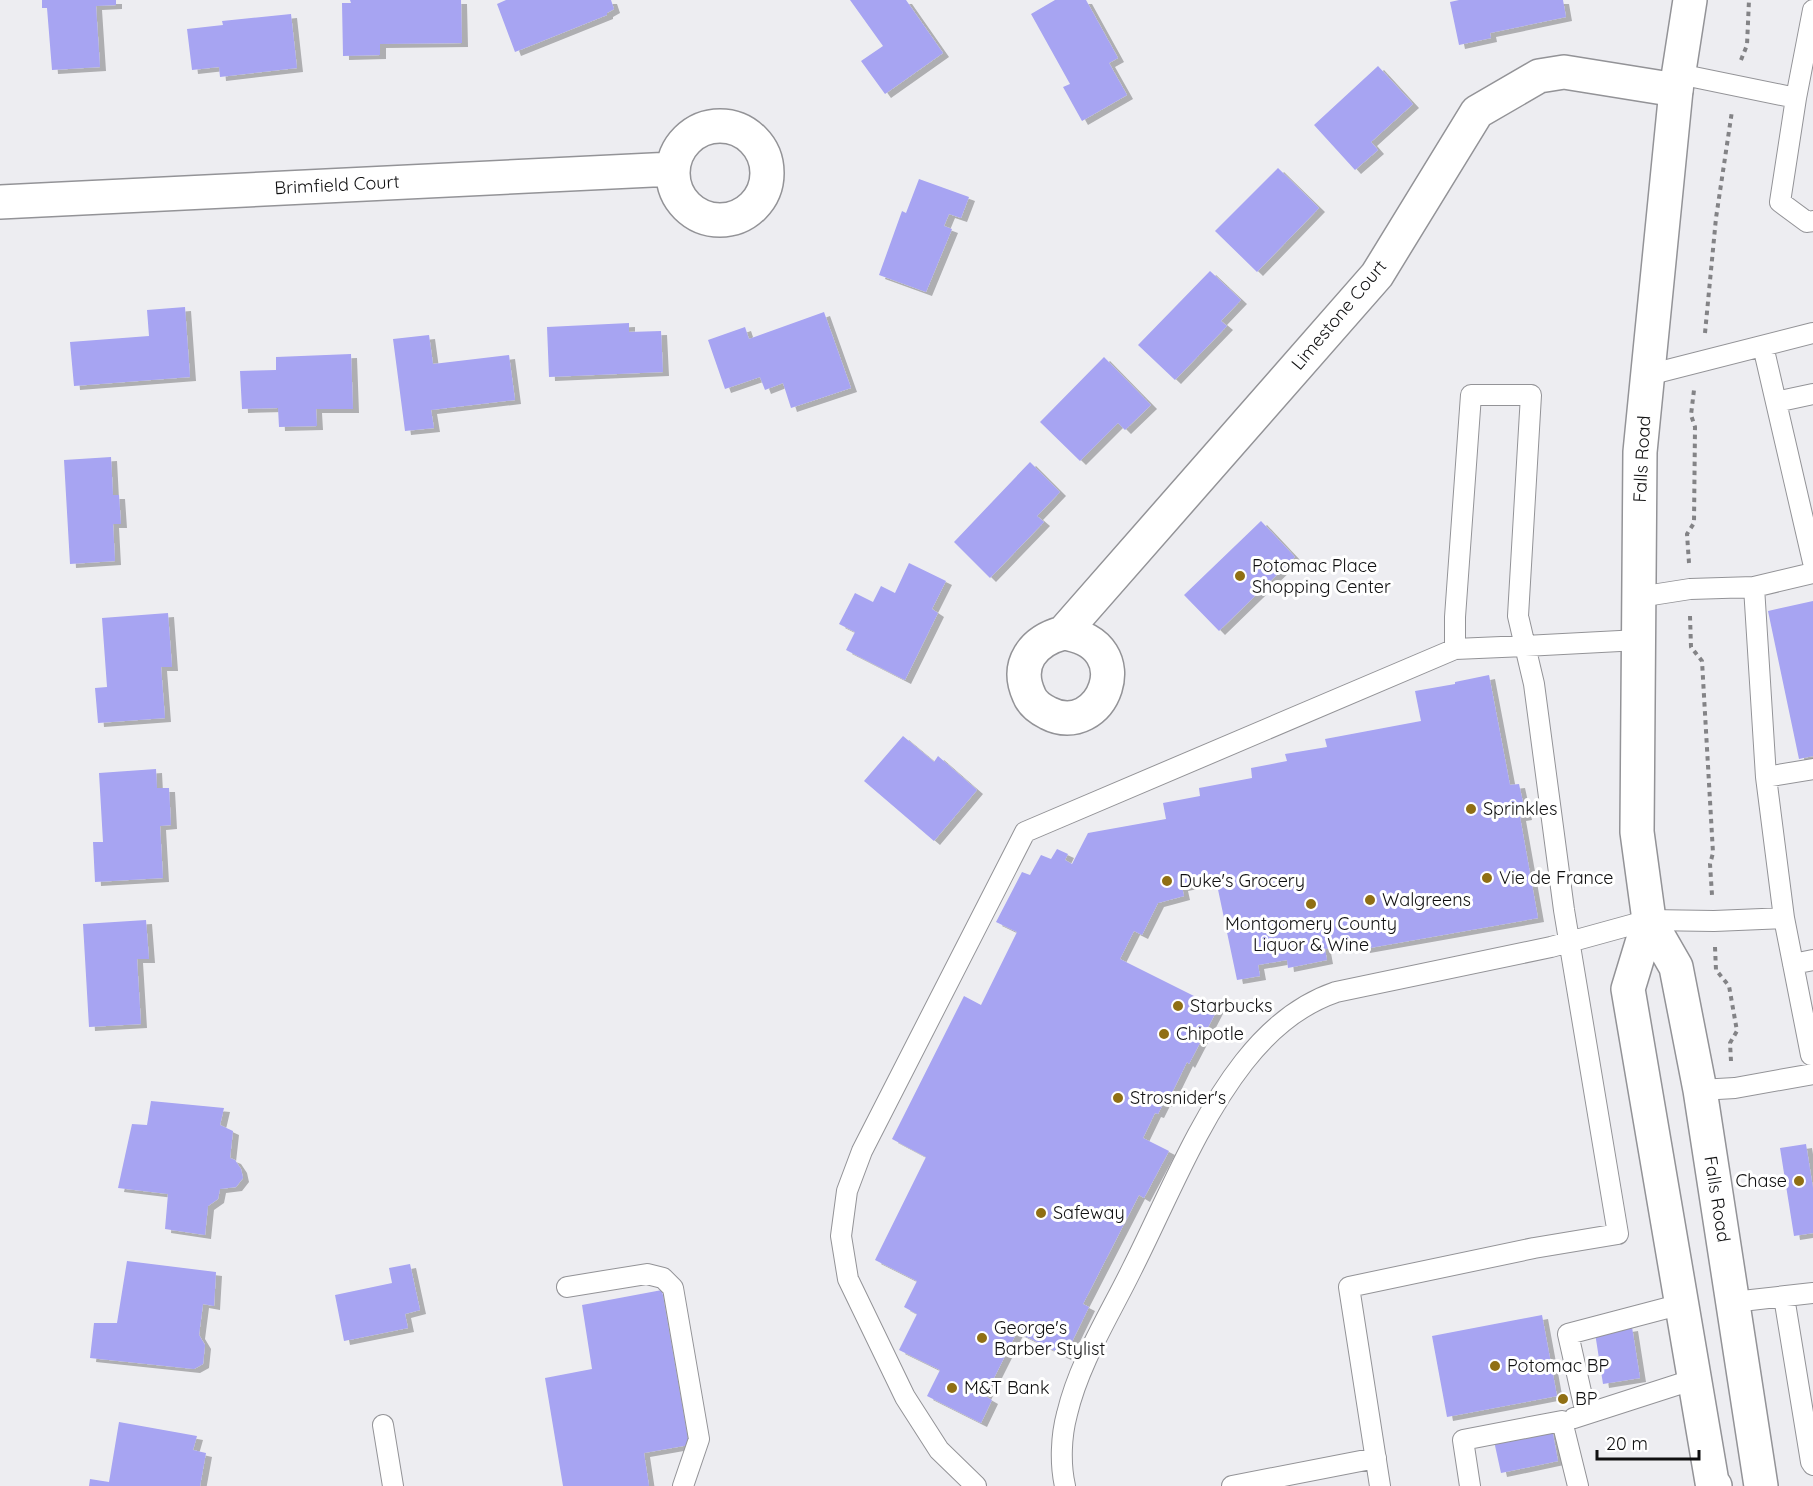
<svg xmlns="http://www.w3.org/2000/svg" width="1813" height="1486" font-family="Quicksand,sans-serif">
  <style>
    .building { fill: #a7a4f2; filter: url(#shadow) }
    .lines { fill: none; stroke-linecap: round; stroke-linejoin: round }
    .lane-casing { stroke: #939397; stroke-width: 22 }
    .street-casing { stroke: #939397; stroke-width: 36 }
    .secondary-casing { stroke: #939397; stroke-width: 36 }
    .path { stroke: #838386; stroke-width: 4; stroke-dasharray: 4.5 4.5; stroke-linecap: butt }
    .lane { stroke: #fff; stroke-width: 20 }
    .street { stroke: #fff; stroke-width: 33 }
    .secondary { stroke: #fff; stroke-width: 33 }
    .poi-dot { fill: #906f14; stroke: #fff; stroke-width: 2 }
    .labels { text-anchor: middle; stroke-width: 6; stroke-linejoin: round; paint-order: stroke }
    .street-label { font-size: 18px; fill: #101011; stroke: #fff }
    .poi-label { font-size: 18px; fill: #101011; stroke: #fff; text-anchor: start }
  </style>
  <defs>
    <filter id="shadow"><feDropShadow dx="6" dy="4" stdDeviation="0" flood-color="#0004"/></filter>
  </defs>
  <rect width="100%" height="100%" fill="#ededf1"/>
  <path class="building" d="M42 0H116V5L96 6 100 67 52 70 47 8H42Z
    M350 0H461L462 43 380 44V55L343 56 342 3H351Z
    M506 0H611L614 9 607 13V15L515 52 497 4Z
    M850 0H906L943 53 885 94 861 61 883 46Z
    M1055 0H1086L1118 58 1109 63 1127 95 1082 121 1063 87 1070 84 1031 14Z
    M1459 0H1563L1566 17 1490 33 1491 38 1459 45 1450 2Z
    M291 14 297 68 220 77 219 67 192 70 187 29 223 25 222 21Z
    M1378 66 1413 104 1371 142 1378 150 1355 170 1314 125Z
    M1278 168 1319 208 1257 272 1215 231Z
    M919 179 969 197 961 218 949 214 944 226 952 229 926 292 879 275 902 211 906 213Z
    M1210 271 1241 300 1221 321 1227 326 1175 380 1138 345Z
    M185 307 190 377 74 386 70 342 149 336 147 310Z
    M824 312 851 388 791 408 783 383 765 390 760 377 725 389 708 340 745 327 749 339Z
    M629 323V332L661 331 663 372 549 377 547 327Z
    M429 335 433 364 509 355 515 400 431 410 434 428 405 431 393 339Z
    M351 354 353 409H316L317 426 279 427 278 408 242 409 240 371 276 370V357Z
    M1104 357 1151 405 1125 430 1118 423 1080 461 1040 422Z
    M111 457 113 495H119L121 524H113L115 561 70 564 64 460Z
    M1030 462 1060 492 1037 516 1044 522 990 578 954 542Z
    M1261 521 1295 557 1219 631 1184 595Z
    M909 563 946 581 932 609 938 613 905 680 846 650 855 632 839 624 855 593 873 602 881 586 895 593Z
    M1813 601V756L1799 759 1768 611Z
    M168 613 172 667H161L165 718 98 723 95 688 107 687 102 618Z
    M1489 675 1510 785 1519 784 1526 816 1520 817 1538 918 1364 949 1362 941 1325 949 1327 960 1288 968 1287 960 1258 965 1260 976 1237 980 1216 880 1182 887 1184 896 1158 903 1142 935 1134 931 1120 959 1218 1008 1189 1064 1187 1062 1167 1103 1164 1102 1158 1114 1155 1113 1143 1138 1169 1151 1144 1198 1139 1195 1083 1304 1089 1307 1065 1356 1017 1332 985 1396 992 1400 981 1423 927 1396 940 1370 899 1350 917 1314 904 1307 917 1281 875 1260 926 1157 892 1139 964 996 981 1005 1017 932 996 922 1022 872 1030 875 1041 855 1051 859 1057 849 1068 854 1065 860 1072 864 1088 833 1166 819 1163 803 1200 796 1199 788 1252 778 1251 768 1287 761 1285 754 1327 747 1325 739 1421 721 1415 691 1455 684V682Z
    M903 736 934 762 938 756 977 790 934 841 864 781Z
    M156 769 157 788H169L171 825 160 826 163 878 95 882 93 842H103L99 773Z
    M146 920 149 959H137L141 1024 89 1027 83 924Z
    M151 1101 224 1108 220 1125 233 1131 230 1158 235 1160 241 1169 243 1178 236 1187 220 1189 218 1199 208 1206 205 1235 165 1229 168 1194 118 1188 132 1124 147 1125Z
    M1806 1144 1813 1188V1233L1794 1236 1780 1148Z
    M127 1261 216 1272 214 1306 203 1304 199 1335 205 1345 203 1364 194 1369 90 1358 94 1323H117Z
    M410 1264 420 1310 405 1314 408 1328 344 1341 335 1295 392 1283 389 1268Z
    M662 1290 689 1445 644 1453 649 1486H563L545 1378 592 1369 582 1305Z
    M1542 1315 1557 1396 1447 1417 1432 1336Z
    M1632 1327 1640 1378 1603 1384 1595 1333Z
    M119 1422 197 1436 193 1450 206 1453 200 1486H89L90 1479 109 1482Z
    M1552 1429 1558 1461 1501 1473 1494 1441Z"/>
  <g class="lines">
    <g class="lane-casing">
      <path id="lane" d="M1813 10 1796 98 1780 202 1807 222 1813 221
        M1679 74 1796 98
        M1763 346 1813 562
        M1648 375 1813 333
        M1776 402 1813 394
        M1754 587 1813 573
        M1639 597 1690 589 1754 587 1766 777
        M1784 918 1766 777 1813 769
        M1793 964 1813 960
        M1700 1090 1735 1088 1813 1074
        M567 1287 647 1274 663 1278 673 1288 699 1439 683 1486
        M1784 1297 1811 1462 1813 1465
        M1733 1302 1813 1293
        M1586 1414 1568 1334 1682 1304
        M1574 1418 1695 1379
        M383 1425 393 1486
        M976 1486 939 1450 905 1397 848 1279 841 1236 847 1191 862 1151 1025 832 1455 649 1525 646 1518 616 1531 395H1471L1455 617V649
        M1065 1486C1060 1464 1061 1436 1067 1414 1079 1363 1109 1316 1132 1269 1166 1202 1197 1122 1244 1062 1269 1030 1298 1005 1336 992L1551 947 1649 920 1714 921 1784 918 1811 1055H1813
        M1232 1486 1376 1458
        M1380 1486 1349 1287 1534 1248 1618 1234 1564 910 1534 684 1525 646 1639 640
        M1470 1486 1463 1440 1562 1421 1578 1486"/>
    </g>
    <g class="street-casing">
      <path id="street" d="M673 173a47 47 0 1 1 94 0a47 47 0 1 1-94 0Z
        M0 202 673 169
        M1063 633C1143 644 1101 741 1048 713 1040 709 1032 703 1029 695 1015 664 1033 641 1063 633L1377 275 1477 112 1539 76 1564 72 1676 90"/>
    </g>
    <g class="secondary-casing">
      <path id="secondary" d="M1690 0 1676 90 1640 452 1637 832 1649 920 1676 967 1700 1090 1761 1486
        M1649 920 1628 989 1712 1482 1715 1486"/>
    </g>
    <path class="path" d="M1741 60 1747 45 1749 0
      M1705 333 1716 218 1732 111
      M1689 563 1687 534 1694 523 1695 427 1691 415 1694 390
      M1690 616 1691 647 1702 661 1713 853 1710 864 1712 895
      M1715 947 1716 970 1729 986 1737 1031 1730 1043 1731 1061"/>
    <use href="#lane" class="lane"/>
    <use href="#street" class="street"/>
    <use href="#secondary" class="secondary"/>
  </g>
  <g class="poi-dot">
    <circle cx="1240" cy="576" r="6"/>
    <circle cx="1471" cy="809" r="6"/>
    <circle cx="1487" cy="878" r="6"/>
    <circle cx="1167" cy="881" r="6"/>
    <circle cx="1370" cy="900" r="6"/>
    <circle cx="1311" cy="904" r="6"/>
    <circle cx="1178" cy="1006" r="6"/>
    <circle cx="1164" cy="1034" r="6"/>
    <circle cx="1118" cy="1098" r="6"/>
    <circle cx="1799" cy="1181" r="6"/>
    <circle cx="1041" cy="1213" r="6"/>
    <circle cx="982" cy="1338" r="6"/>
    <circle cx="1495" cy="1366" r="6"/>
    <circle cx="952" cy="1388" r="6"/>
    <circle cx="1563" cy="1399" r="6"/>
  </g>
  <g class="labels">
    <g class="street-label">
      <text transform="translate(337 185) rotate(-3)" y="6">Brimfield Court</text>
      <text transform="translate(1339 315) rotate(-50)" y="6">Limestone Court</text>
      <text transform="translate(1642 459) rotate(-87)" y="6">Falls Road</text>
      <text transform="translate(1717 1199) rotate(81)" y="6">Falls Road</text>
    </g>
    <g class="poi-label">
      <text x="1252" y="572">Potomac Place<tspan x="1252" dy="21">Shopping Center</tspan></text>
      <text x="1483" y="815">Sprinkles</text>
      <text x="1499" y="884">Vie de France</text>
      <text x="1179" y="887">Duke's Grocery</text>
      <text x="1382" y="906">Walgreens</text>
      <text x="1311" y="930" text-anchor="middle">Montgomery County<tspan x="1311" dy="21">Liquor &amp; Wine</tspan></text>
      <text x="1190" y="1012">Starbucks</text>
      <text x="1176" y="1040">Chipotle</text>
      <text x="1130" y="1104">Strosnider's</text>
      <text x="1787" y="1187" text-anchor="end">Chase</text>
      <text x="1053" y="1219">Safeway</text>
      <text x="994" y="1334">George's<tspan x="994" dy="21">Barber Stylist</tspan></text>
      <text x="1507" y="1372">Potomac BP</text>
      <text x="964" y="1394">M&amp;T Bank</text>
      <text x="1575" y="1405">BP</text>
    </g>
  </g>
  <path d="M1597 1450v9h102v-9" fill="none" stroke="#101011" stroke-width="3"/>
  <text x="1606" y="1450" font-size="18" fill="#101011" stroke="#ffffff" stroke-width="4.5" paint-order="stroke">20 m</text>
</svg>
